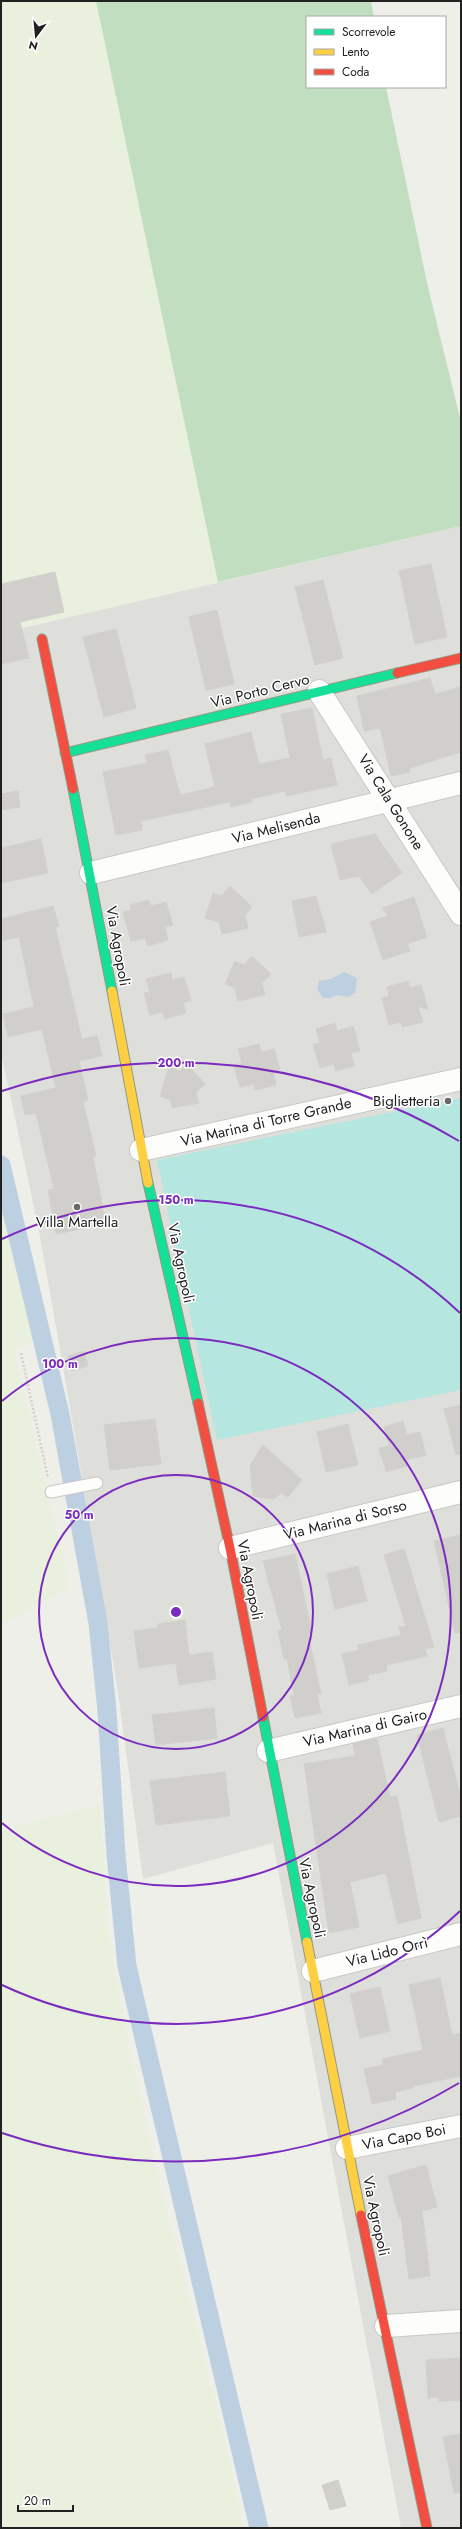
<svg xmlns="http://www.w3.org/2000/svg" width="462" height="2529" font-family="Jost,sans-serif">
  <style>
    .residential { fill: #dededb }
    .farmland { fill: #eaf0de }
    .forest { fill: #c2dec0 }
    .pitch { fill: #b5e7e0 }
    .water { fill: #bdd0e2 }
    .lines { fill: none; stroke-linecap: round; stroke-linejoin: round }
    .canal { stroke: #bdd0e2; stroke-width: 19 }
    .building { fill: #d0cfcb; stroke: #d2d1cb }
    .lane-casing { stroke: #c8c8c6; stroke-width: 13 }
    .street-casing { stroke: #c8c8c6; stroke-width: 24 }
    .fast-casing { stroke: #929a82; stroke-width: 11 }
    .slow-casing { stroke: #929a82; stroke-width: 11 }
    .jam-casing { stroke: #929a82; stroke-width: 11 }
    .path { stroke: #d8cec9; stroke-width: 2.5; stroke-dasharray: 2 2; stroke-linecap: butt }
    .lane { stroke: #fdfdfc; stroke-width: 11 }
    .street { stroke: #fdfdfc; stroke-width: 22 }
    .fast { stroke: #16e098; stroke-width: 9 }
    .slow { stroke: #ffcf43; stroke-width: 9 }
    .jam { stroke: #f24e42; stroke-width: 9 }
    .ring { fill: none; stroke: #7b2cbf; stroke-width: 2 }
    .poi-dot { fill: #696967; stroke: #fff; stroke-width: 1.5 }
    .labels { text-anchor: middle; stroke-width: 3; stroke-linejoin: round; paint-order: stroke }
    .street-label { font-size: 15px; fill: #212121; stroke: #fff }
    .poi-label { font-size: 15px; fill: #212121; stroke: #fff; text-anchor: end }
    .centre { fill: #7b2cbf; stroke: #fff; stroke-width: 2 }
    .ring-label { font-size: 12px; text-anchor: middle; font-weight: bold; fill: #7b2cbf; stroke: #fff; stroke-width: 3; stroke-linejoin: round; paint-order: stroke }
  </style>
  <rect width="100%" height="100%" fill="#efefea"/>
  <path class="residential" d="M461 526V2528H401L273 1843 143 1879 118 1692 61 1355 38 1226 1 1053V633Z"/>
  <path class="farmland" d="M1 1H96L218 582 1 633Z
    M1 1196 33 1343 14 1350 70 1588 1 1625Z
    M100 1805 108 1931 123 2017 154 2159 230 2461 244 2528H1V1830Z"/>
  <path class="forest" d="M96 1H371L374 17H307V87H386L428 287 461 422V526L218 582Z"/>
  <path class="pitch" d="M461 1098V1390L217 1440 157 1160Z"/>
  <path class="water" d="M344 972 357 978 355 993 348 997 337 995 330 998H323L317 989 319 981 331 979Z"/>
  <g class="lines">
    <path class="canal" d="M1 1165 60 1414 98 1623 107 1711 116 1855 127 1966 259 2528"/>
  </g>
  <path class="building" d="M431 564 447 637 415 644 399 571Z
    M55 572 64 612 20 622 29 658 1 664V584Z
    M323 580 343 658 315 665 295 587Z
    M217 610 234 684 206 690 189 617Z
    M116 629 136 708 104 717 83 637Z
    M430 678 435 694 461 687V752L409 768 410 772 391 776 380 728 364 731 357 696Z
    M312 708 323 760 331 758 337 785 286 796 285 791 251 799 252 802 231 807 230 802 141 821 142 830 116 835 103 772 147 763 145 755 168 750 180 795 215 787 205 744 251 732 259 764 290 758 281 714Z
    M18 791 20 807 1 810V794Z
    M375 834 402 873 372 894 359 876 340 880 331 844Z
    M41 839 48 873 1 883V848Z
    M230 886 252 907 245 915 248 928 222 934 219 922 205 918 213 893 221 896Z
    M316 896 326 932 299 937 292 901Z
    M414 897 427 937 407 944 410 951 383 960 370 922 388 916 382 908Z
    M149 900 151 906 166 902 173 925 165 927 168 940 148 946 145 938 131 941 123 912 131 910 130 905Z
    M53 906 59 926 55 927 82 1039 97 1036 102 1056 79 1061 88 1100 83 1102 96 1156 93 1157 106 1224 56 1234 48 1190 54 1189 36 1113 25 1115 21 1096 56 1088 42 1029 8 1037 3 1014 34 1007 19 937 1 941V919Z
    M252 956 271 974 262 983 265 995 238 1001 235 988 225 984 235 961 244 965Z
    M171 973 172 980 184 977 191 1000 183 1003 186 1013 165 1019 163 1012 150 1015 144 993 150 992 146 979Z
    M408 981 410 988 421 985 428 1010 418 1006 423 1022 402 1027 401 1022 389 1025 382 998 389 996 387 987Z
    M335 1023 337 1031 353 1026 360 1051 351 1053 354 1066 336 1071 333 1064 320 1068 313 1044 320 1043 316 1029Z
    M259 1044 261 1052 274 1049 280 1070 273 1071 276 1085 255 1090 254 1084 240 1087 234 1065 242 1063 238 1049Z
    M187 1064 205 1084 196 1092 199 1103 172 1108 171 1100 160 1096 169 1067 180 1071Z
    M84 1351 88 1366 72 1371 68 1356Z
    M461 1405V1454L456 1455 444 1409Z
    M155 1419 161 1464 110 1470 104 1425Z
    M403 1421 407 1435 420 1432 426 1455 406 1460 407 1466 386 1472 379 1448 389 1446 384 1427Z
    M348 1424 358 1465 326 1472 317 1432Z
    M263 1445 302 1480 288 1497 281 1493 274 1499 253 1496 250 1465Z
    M461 1535V1632L455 1633 434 1541Z
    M404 1549 434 1647 425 1649 427 1656 386 1665 387 1671 368 1675 369 1680 349 1685 342 1654 359 1650 358 1645 401 1635 399 1627 406 1626 384 1555Z
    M295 1554 312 1634 308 1635 321 1693 317 1694 321 1713 295 1718 290 1696 294 1695 287 1659H284L278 1631 282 1630 263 1561Z
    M358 1566 367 1601 335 1609 327 1574Z
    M185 1620 189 1655 212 1652 216 1679 179 1685 176 1663 139 1668 134 1631 158 1628V1624Z
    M214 1708 217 1738 156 1745 152 1715Z
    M443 1728 461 1799V1816L439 1822 417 1735Z
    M377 1739 390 1797 397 1796 421 1918 398 1924 386 1873 350 1882 359 1927 329 1933 304 1764 355 1756 353 1744Z
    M225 1772 230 1816 156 1825 150 1781Z
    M440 1978 452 2035 461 2033V2076L413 2086V2088L395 2092 396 2099 372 2104 364 2069 383 2065 382 2059 423 2050 409 1985Z
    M380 1987 390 2031 360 2038 350 1994Z
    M426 2165 437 2207 422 2211 430 2276 409 2279 401 2217H399L388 2176Z
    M461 2358V2400L439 2401V2397L428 2398 426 2360Z
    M461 2434V2492L454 2493 443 2437Z
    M338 2480 346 2506 330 2510 322 2485Z"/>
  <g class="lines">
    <g class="lane-casing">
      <path id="lane" d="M51 1492 97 1483"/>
    </g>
    <g class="street-casing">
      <path id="street" d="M319 691 461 914
        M91 873 461 783
        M141 1150 461 1079
        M230 1548 461 1492
        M268 1751 461 1706
        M313 1971 461 1934
        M347 2148 461 2126
        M386 2326 461 2321"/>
    </g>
    <g class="fast-casing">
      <path id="fast" d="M65 753 397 673
        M73 789 112 991
        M148 1183 198 1403
        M263 1717 307 1942"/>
    </g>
    <g class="slow-casing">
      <path id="slow" d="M112 991 148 1183
        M307 1942 361 2215"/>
    </g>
    <g class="jam-casing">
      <path id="jam" d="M42 639 73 789
        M397 673 461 658
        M198 1403 230 1548 263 1717
        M361 2215 427 2528"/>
    </g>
    <path class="path" d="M21 1353 48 1478"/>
    <use href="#lane" class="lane"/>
    <use href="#street" class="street"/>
    <use href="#fast" class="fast"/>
    <use href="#slow" class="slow"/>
    <use href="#jam" class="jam"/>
  </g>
  <g class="ring">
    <circle cx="176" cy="1612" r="137"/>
    <path d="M2 1401A274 274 0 1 1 2 1823"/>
    <path d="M460 1911A412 412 0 0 1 2 1985M2 1239A412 412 0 0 1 460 1313"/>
    <path d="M459 2083A549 549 0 0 1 2 2133M2 1091A549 549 0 0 1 459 1141"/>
  </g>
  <g class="poi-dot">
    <circle cx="448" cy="1101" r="4"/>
    <circle cx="77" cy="1207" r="4"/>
  </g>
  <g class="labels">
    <g class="street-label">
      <text transform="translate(260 691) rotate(-14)" y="5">Via Porto Cervo</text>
      <text transform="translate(391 802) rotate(58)" y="5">Via Cala Gonone</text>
      <text transform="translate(276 828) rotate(-14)" y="5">Via Melisenda</text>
      <text transform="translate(118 946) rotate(80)" y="5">Via Agropoli</text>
      <text transform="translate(266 1122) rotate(-13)" y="5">Via Marina di Torre Grande</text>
      <text transform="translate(181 1263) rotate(78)" y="5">Via Agropoli</text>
      <text transform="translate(345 1520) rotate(-14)" y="5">Via Marina di Sorso</text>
      <text transform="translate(250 1580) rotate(79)" y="5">Via Agropoli</text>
      <text transform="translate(365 1728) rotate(-13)" y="5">Via Marina di Gairo</text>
      <text transform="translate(312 1898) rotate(78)" y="5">Via Agropoli</text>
      <text transform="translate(387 1952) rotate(-14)" y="5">Via Lido Orrì</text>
      <text transform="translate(404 2137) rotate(-11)" y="5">Via Capo Boi</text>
      <text transform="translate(376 2216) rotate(78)" y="5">Via Agropoli</text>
    </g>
    <g class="poi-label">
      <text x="440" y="1106">Biglietteria</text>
      <text x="77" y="1227" text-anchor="middle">Villa Martella</text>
    </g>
  </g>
  <circle cx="176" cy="1612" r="6" class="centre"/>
  <g class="ring-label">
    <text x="176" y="1067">200 m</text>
    <text x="176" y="1204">150 m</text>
    <text x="60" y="1368">100 m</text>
    <text x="79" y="1519">50 m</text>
  </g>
  <rect width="462" height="2529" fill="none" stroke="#212121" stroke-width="4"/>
  <rect x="306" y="16" width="140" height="72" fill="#ffffff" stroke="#a6a6a6"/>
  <rect x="314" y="29" width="20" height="6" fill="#16e098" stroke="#a6a6a6"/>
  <text x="342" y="36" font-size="12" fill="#212121">Scorrevole</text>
  <rect x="314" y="49" width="20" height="6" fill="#ffcf43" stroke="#a6a6a6"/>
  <text x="342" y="56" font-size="12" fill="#212121">Lento</text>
  <rect x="314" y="69" width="20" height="6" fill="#f24e42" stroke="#a6a6a6"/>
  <text x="342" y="76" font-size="12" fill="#212121">Coda</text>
  <g transform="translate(36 36) rotate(196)" stroke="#ffffff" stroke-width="3" paint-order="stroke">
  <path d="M0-3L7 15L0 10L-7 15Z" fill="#212121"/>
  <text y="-6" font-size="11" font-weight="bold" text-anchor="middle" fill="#212121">N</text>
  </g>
  <path d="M18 2505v6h55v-6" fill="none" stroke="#212121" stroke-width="2"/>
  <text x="24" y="2505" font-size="12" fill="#212121" stroke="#ffffff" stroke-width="3" paint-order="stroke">20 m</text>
</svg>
